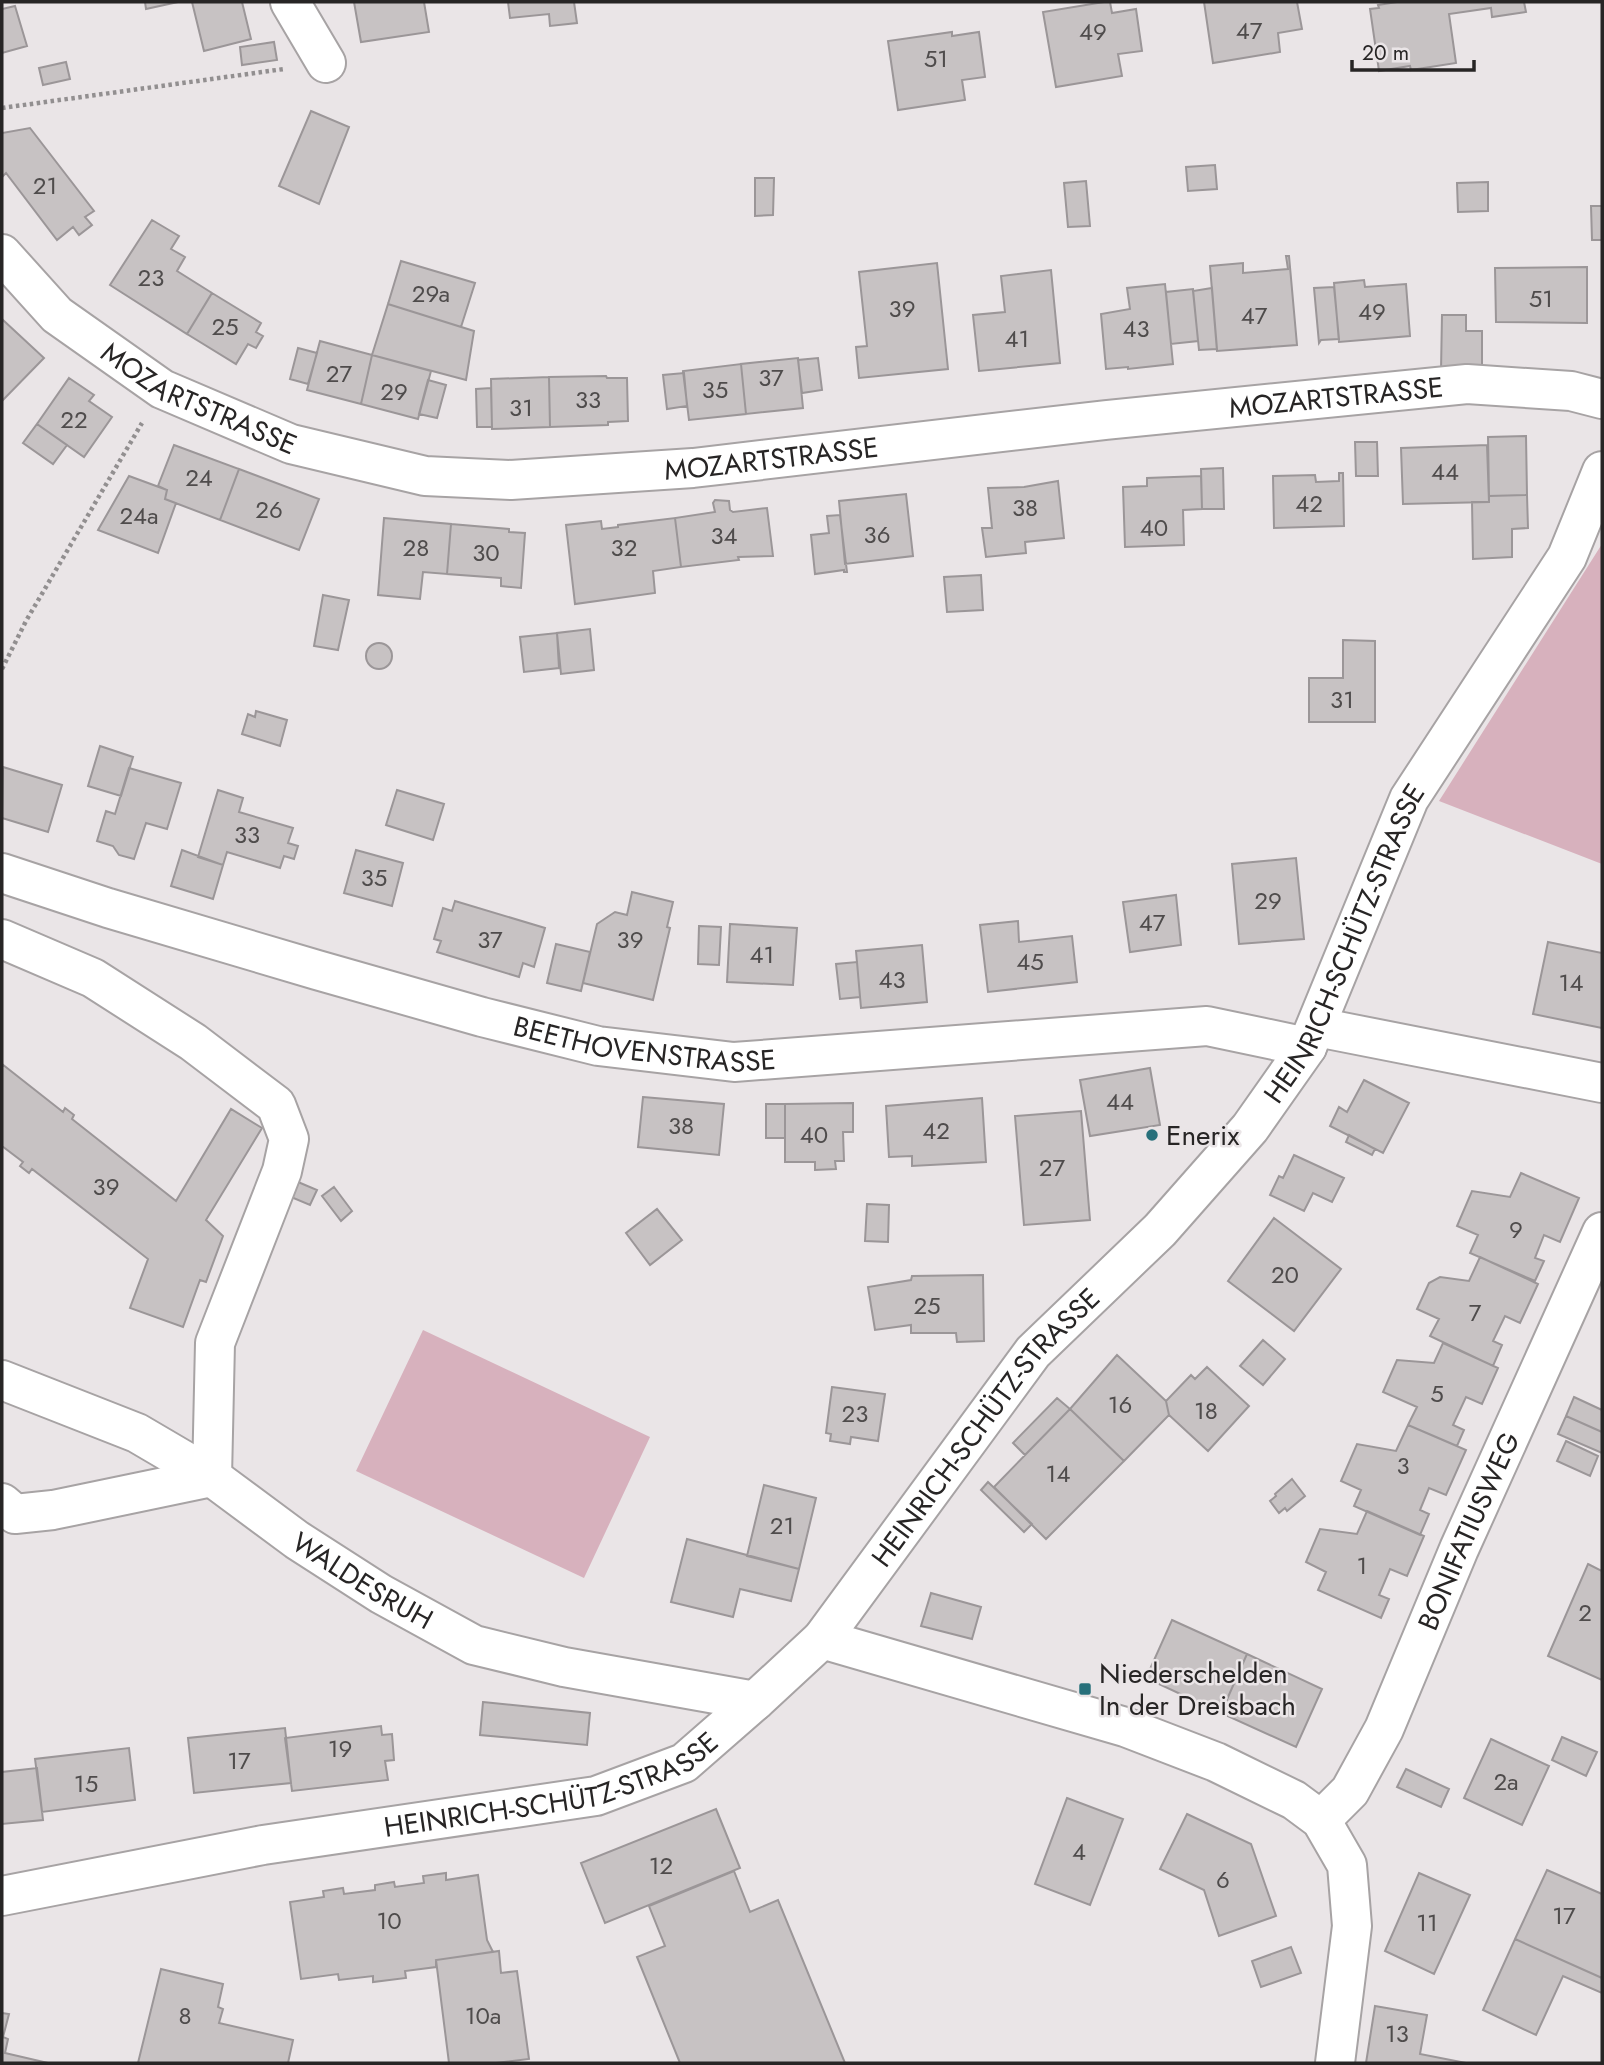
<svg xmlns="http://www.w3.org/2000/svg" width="1604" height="2065" font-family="Jost,sans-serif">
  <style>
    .green { fill: #d7b1bd }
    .building { fill: #c7c2c3; stroke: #9b9698; stroke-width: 2 }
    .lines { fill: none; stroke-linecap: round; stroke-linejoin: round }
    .minor-casing { stroke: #a7a3a4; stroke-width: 42 }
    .path { stroke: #928f90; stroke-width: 4.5; stroke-dasharray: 3.5 3.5; stroke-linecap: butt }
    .minor { stroke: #fff; stroke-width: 38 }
    .poi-dot { fill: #28707b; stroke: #eae5e7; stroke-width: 2.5 }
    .labels { text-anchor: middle; stroke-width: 5; stroke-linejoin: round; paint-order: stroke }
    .number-label { font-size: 24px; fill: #4f4c4c }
    .street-label { font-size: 28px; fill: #272525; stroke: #eae5e7 }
    .poi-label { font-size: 28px; fill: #272525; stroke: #eae5e7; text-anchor: start }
  </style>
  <rect width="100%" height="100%" fill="#eae5e7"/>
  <path class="green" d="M1602 544V864L1439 801Z
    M423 1330 650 1437 584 1578 356 1471Z"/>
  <path class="building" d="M145 2H178L146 9Z
    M192 2H242L251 39 204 51Z
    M354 2H424L429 32 361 42Z
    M508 2H574L577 23 550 26 549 14 510 18Z
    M1104 2H1110L1112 13 1136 9 1142 51 1118 54 1122 76 1056 87 1043 12Z
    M1204 2H1297L1302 29 1278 33 1280 52 1213 63Z
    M1397 2H1524L1526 12 1492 17 1491 8 1449 14 1456 63 1411 70 1410 66 1379 71 1370 9 1379 8 1378 5Z
    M15 6 27 46 2 53V9Z
    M952 32V36L979 32 985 77 962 80 965 100 898 110 888 41Z
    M274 42 277 60 242 65 240 47Z
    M66 62 70 79 43 85 39 68Z
    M311 111 349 127 319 204 279 186Z
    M30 128 94 211 85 217 92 225 79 235 73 227 57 240 6 173 2 177V133Z
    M1215 165 1217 189 1188 191 1186 167Z
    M755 178H774L773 215 755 216Z
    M1086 181 1090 226 1068 227 1064 183Z
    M1488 182V211L1458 212 1457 183Z
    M1591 206H1602V240H1592Z
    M152 220 179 236 171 249 185 257 177 271 212 293 187 334 110 285Z
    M1286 256H1289L1297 345 1217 351 1210 266 1243 263V273L1288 269Z
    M401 261 475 283 461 327 388 304Z
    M937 263 948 369 859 378 856 347 867 346 859 272Z
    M1587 267V323L1496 322 1495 268Z
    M1051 270 1060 363 979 371 973 315 1005 312 1001 276Z
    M1364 280 1365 287 1406 284 1410 336 1339 342 1334 283Z
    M1165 284 1173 364 1128 369V367L1106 369 1101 314 1130 309 1127 288Z
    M1334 287 1339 339 1321 340 1319 343 1314 288Z
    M1212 288 1217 349 1199 350 1193 291Z
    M1193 289 1198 341 1171 344 1166 292Z
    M212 293 261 323 256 332 263 336 256 348 248 344 236 364 187 334Z
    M388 304 474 331 466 380 372 355Z
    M1442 315H1466V331H1482V371H1441Z
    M3 320 44 358 2 401V322Z
    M320 341 372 355 361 404 307 390Z
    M298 348 317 353 308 384 290 379Z
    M372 355 431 371 418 419 361 404Z
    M798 358 803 408 746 414 741 364Z
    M818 358 822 390 802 393 798 360Z
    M741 364 746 414 689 420 683 371Z
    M684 373 687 406 667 409 663 375Z
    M606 376 607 378H627L628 421 608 422V425L550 427 549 377Z
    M549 377 550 427 492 429 491 379Z
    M69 378 94 395 89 401 112 417 84 457 37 424Z
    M428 380 446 385 437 418 419 414Z
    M491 388 492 427H477L476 389Z
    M37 424 67 445 53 464 23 443Z
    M1526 436 1527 495 1489 496 1488 437Z
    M1355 442H1377L1378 476H1356Z
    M174 445 239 469 220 520 165 499 167 490 158 486Z
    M1487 445 1489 502 1403 504 1401 448Z
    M1223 468 1224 509H1202L1201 469Z
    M239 469 319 499 299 550 220 520Z
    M1339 473H1343L1344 526 1274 528 1273 476 1315 475 1316 482 1339 481Z
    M129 476 167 490 165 499 176 503 158 553 98 530Z
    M1201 476 1202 509 1183 510 1184 545 1125 547 1123 487 1147 486V478Z
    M1058 481 1064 538 1025 542 1026 553 986 557 982 528H992L988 488 1024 487Z
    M906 494 913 556 845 564 839 501Z
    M1527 495 1528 528 1512 529V557L1473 559 1472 502H1489V496Z
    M715 500 729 501 730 510 733 512 767 508 773 556 738 557 739 560 681 567 675 518 715 512 713 503Z
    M840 515 847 572H844V570L815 574 811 535 829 533 827 516Z
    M384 518 451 524 447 574 423 572 420 599 378 595Z
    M675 518 681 567 653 571 655 593 575 604 566 525 601 521 602 529 618 527V525Z
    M451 524 509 529V532L525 533 521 588 501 586V578L447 574Z
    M981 575 983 610 947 612 944 577Z
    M323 595 349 600 338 650 314 646Z
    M590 629 594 670 561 674 557 633Z
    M557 633 559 668 524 672 520 637Z
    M1343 640 1375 641V722H1309V678H1343Z
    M366 656a13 13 0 1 1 26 0a13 13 0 1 1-26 0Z
    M256 711 287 720 280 746 242 734 248 714 255 717Z
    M100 746 133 757 121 796 88 786Z
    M3 767 62 785 48 832 2 818Z
    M129 768 181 783 167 829 146 823 134 859 119 855 113 846 97 841 106 811 115 814Z
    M218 790 243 798 239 812 293 828 288 843 298 846 294 859 284 856 280 868 227 852 223 865 198 857Z
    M397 790 444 804 433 840 386 825Z
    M182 850 223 865 213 899 171 886Z
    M356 850 403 863 392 906 344 893Z
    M1296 858 1304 939 1239 944 1232 864Z
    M632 892 673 902 667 927 670 928 653 1000 583 983 597 924 615 912 627 915Z
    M1176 895 1181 945 1130 952 1123 902Z
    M455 901 545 928 534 967 523 963 519 977 437 952 441 941 434 939 443 908 452 911Z
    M1018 921 1019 942 1072 936 1077 982 988 992 980 925Z
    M730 924 797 928 793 985 727 982Z
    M699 926 721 927 719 965 698 964Z
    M1548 942 1602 953V1028L1533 1014Z
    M556 944 590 952 581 991 547 983Z
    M922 945 927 1002 861 1008 856 951Z
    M857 962 860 997 840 999 836 964Z
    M2 1064 63 1112 65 1108 74 1115 72 1119 176 1201 231 1109 262 1128 206 1220 223 1236 206 1282 200 1280 183 1327 130 1308 148 1259 32 1169 29 1173 20 1166 23 1162 2 1146Z
    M1150 1068 1160 1125 1090 1136 1080 1080Z
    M1364 1080 1409 1103 1383 1153 1330 1126 1339 1107 1347 1112Z
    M643 1097 724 1104 719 1155 638 1147Z
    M982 1098 986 1162 912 1166V1156L889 1157 886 1106Z
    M853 1103V1132H843L844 1161H835L836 1169 815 1170V1162H785V1104Z
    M766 1104H785V1138H766Z
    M1081 1111 1090 1220 1024 1225 1015 1116Z
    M1349 1135 1375 1149 1372 1155 1346 1142Z
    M1294 1155 1344 1178 1332 1202 1313 1193 1304 1211 1270 1195 1279 1176 1283 1178Z
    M1521 1173 1579 1198 1560 1242 1544 1235 1535 1258 1544 1261 1535 1281 1470 1253 1478 1235 1457 1226 1472 1191 1510 1197Z
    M298 1182 317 1190 310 1205 291 1197Z
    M334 1187 352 1211 341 1221 322 1196Z
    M867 1204 889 1205 888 1242 865 1241Z
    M657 1209 682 1240 650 1265 626 1233Z
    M1274 1218 1341 1269 1294 1331 1228 1281Z
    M1480 1257 1538 1284 1520 1323 1505 1316 1493 1341 1502 1345 1493 1366 1430 1336 1439 1319 1417 1309 1429 1283 1440 1277 1469 1281Z
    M983 1275 984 1341 957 1342 956 1333H911V1325L875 1330 868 1287 911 1280 912 1276Z
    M1263 1340 1285 1359 1263 1385 1240 1366Z
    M1443 1343 1498 1368 1482 1404 1466 1397 1453 1425 1464 1430 1457 1446 1408 1425 1417 1407 1383 1392 1397 1360 1434 1363Z
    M1117 1355 1166 1401 1169 1415 1124 1461 1070 1409Z
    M1207 1367 1249 1406 1208 1451 1169 1415 1166 1401 1191 1375 1195 1379Z
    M832 1387 885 1394 878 1441 851 1437 850 1444 830 1441 831 1434 826 1433Z
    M1574 1397 1602 1410V1432L1566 1416Z
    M1057 1398 1070 1409 1025 1455 1013 1443Z
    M1070 1409 1124 1461 1046 1539 994 1487Z
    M1566 1416 1602 1432V1453L1558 1434Z
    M1408 1425 1466 1450 1446 1495 1429 1488 1420 1510 1429 1514 1420 1535 1354 1506 1361 1490 1341 1481 1357 1444 1396 1451Z
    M1566 1441 1598 1456 1590 1476 1557 1461Z
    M1292 1479 1305 1496 1287 1511 1285 1508 1279 1513 1270 1501 1276 1496 1275 1494Z
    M988 1482 1032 1524 1024 1532 981 1490Z
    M764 1485 816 1498 799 1569 747 1556Z
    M1367 1511 1424 1536 1407 1576 1390 1569 1379 1595 1389 1599 1381 1618 1318 1590 1326 1572 1306 1562 1320 1529 1357 1534Z
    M687 1539 799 1569 791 1601 740 1589 733 1617 671 1602Z
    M1588 1564 1602 1571V1680L1548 1656Z
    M931 1593 981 1607 972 1639 921 1626Z
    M1172 1620 1247 1654 1221 1713 1146 1678Z
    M1247 1654 1322 1689 1296 1747 1221 1713Z
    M483 1702 590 1713 587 1745 480 1735Z
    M381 1726 382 1735 392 1734 394 1760 385 1761 388 1780 292 1791 285 1738Z
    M285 1728 291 1783 194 1793 188 1738Z
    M1562 1737 1597 1752 1586 1776 1552 1760Z
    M1491 1739 1549 1766 1522 1825 1464 1798Z
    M129 1748 135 1800 42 1812 35 1759Z
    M37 1768 43 1820 2 1824V1772Z
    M1406 1769 1449 1789 1441 1807 1397 1787Z
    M1067 1798 1123 1819 1090 1905 1035 1884Z
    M716 1809 740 1868 605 1923 581 1863Z
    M1187 1814 1251 1844 1276 1916 1219 1936 1204 1890 1160 1869Z
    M1547 1870 1602 1894V1978L1515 1939Z
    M734 1871 750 1912 778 1900 845 2063H680L637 1957 665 1946 649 1906Z
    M446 1873V1880L478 1875 487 1940 493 1952 436 1960V1967L405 1971 406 1978 373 1982V1976L339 1980 338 1974 301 1979 290 1902 324 1897 323 1891 343 1888 344 1894 375 1890V1885L394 1882 395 1887 424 1883 423 1876Z
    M1419 1873 1470 1895 1434 1974 1385 1951Z
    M1515 1939 1602 1978V1993L1563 1976 1536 2035 1483 2010Z
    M1291 1947 1301 1973 1261 1987 1252 1961Z
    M499 1951 501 1973 517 1971 529 2059 496 2063H449L436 1960Z
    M161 1969 223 1984 218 2007 223 2009 219 2023 293 2040 288 2063H138Z
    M1375 2006 1427 2015 1420 2054 1466 2063H1366Z
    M2 2013 9 2014 3 2037 8 2039 5 2053 48 2063H2Z"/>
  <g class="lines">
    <g class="minor-casing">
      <g id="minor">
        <path d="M290 2 326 63"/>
        <path id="s1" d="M2 254 57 315 162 389 291 444 425 476 511 480 693 468 1106 420 1467 384 1571 391 1602 399"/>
        <path id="s2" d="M2 873 108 908 317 970 482 1017 598 1046 734 1062 1207 1026 1307 1047"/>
        <path d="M2 939 93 978 193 1042 276 1105 289 1139 282 1171 215 1343 212 1477"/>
        <path d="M1317 1027 1602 1083"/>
        <path id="s3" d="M2 1380 137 1433 212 1477 297 1540 381 1594 474 1645 564 1667 755 1701"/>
        <path d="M2 1503 15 1514 53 1510 212 1477"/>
        <path d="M822 1639 1125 1727 1216 1762 1294 1800 1321 1820 1347 1865 1352 1926 1335 2063"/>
        <path id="s4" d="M1321 1820 1350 1791 1384 1729 1459 1549 1602 1232"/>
        <path id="s5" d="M2 1896 263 1845 596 1796 684 1763 755 1701 822 1639 1033 1352 1160 1230 1250 1128 1307 1047 1409 799 1567 557 1602 471"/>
      </g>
    </g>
    <path class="path" d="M2 108 284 69
      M2 669 26 621 142 423"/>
    <use href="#minor" class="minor"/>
  </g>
  <g class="poi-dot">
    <circle cx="1152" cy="1135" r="7"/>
    <rect x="1078" y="1682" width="14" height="14" rx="3.5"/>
  </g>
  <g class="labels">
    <g class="number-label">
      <text x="1249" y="39">47</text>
      <text x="1093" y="40">49</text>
      <text x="936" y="67">51</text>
      <text x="45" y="194">21</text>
      <text x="151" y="286">23</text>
      <text x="431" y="302">29a</text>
      <text x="1541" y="307">51</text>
      <text x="902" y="317">39</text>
      <text x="1372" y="320">49</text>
      <text x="1254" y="324">47</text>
      <text x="225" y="335">25</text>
      <text x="1136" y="337">43</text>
      <text x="1017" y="347">41</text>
      <text x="339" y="382">27</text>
      <text x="771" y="386">37</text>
      <text x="715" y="398">35</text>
      <text x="394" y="400">29</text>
      <text x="588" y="408">33</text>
      <text x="521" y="416">31</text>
      <text x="74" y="428">22</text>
      <text x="1445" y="480">44</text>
      <text x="199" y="486">24</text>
      <text x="1309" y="512">42</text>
      <text x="1025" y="516">38</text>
      <text x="269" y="518">26</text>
      <text x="139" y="524">24a</text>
      <text x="1154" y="536">40</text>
      <text x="877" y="543">36</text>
      <text x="724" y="544">34</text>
      <text x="416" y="556">28</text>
      <text x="624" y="556">32</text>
      <text x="486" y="561">30</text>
      <text x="1342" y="708">31</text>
      <text x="247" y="843">33</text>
      <text x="374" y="886">35</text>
      <text x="1268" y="909">29</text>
      <text x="1152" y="931">47</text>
      <text x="490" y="948">37</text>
      <text x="630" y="948">39</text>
      <text x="762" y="963">41</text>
      <text x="1030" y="970">45</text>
      <text x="892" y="988">43</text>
      <text x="1571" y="991">14</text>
      <text x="1120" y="1110">44</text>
      <text x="681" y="1134">38</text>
      <text x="936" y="1139">42</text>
      <text x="814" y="1143">40</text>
      <text x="1052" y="1176">27</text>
      <text x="106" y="1195">39</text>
      <text x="1516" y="1238">9</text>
      <text x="1285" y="1283">20</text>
      <text x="927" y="1314">25</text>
      <text x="1475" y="1321">7</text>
      <text x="1437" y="1402">5</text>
      <text x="1120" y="1413">16</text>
      <text x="1206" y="1419">18</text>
      <text x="855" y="1422">23</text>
      <text x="1403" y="1474">3</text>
      <text x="1058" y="1482">14</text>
      <text x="782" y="1534">21</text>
      <text x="1362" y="1574">1</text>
      <text x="1585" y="1621">2</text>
      <text x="340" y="1757">19</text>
      <text x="239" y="1769">17</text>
      <text x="1506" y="1790">2a</text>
      <text x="86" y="1792">15</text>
      <text x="1079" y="1860">4</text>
      <text x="661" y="1874">12</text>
      <text x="1223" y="1888">6</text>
      <text x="1564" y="1924">17</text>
      <text x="389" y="1929">10</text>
      <text x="1427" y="1931">11</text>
      <text x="185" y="2024">8</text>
      <text x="483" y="2024">10a</text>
      <text x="1397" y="2042">13</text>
    </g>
    <g class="street-label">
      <text dy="10" stroke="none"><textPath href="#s1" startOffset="248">MOZARTSTRASSE</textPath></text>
      <text dy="10" stroke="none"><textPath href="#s1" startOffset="1404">MOZARTSTRASSE</textPath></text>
      <text dy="10" stroke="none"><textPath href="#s1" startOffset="836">MOZARTSTRASSE</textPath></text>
      <text dy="10" stroke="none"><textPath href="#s5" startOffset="1759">HEINRICH-SCHÜTZ-STRASSE</textPath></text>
      <text dy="10" stroke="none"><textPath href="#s2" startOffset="667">BEETHOVENSTRASSE</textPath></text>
      <text dy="10" stroke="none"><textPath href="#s5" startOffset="1150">HEINRICH-SCHÜTZ-STRASSE</textPath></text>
      <text dy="10" stroke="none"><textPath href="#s4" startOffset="327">BONIFATIUSWEG</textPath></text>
      <text dy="10" stroke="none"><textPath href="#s3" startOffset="415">WALDESRUH</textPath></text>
      <text dy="10" stroke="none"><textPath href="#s5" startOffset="562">HEINRICH-SCHÜTZ-STRASSE</textPath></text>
    </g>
    <g class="poi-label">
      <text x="1166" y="1145">Enerix</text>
      <text x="1099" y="1683">Niederschelden<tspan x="1099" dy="32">In der Dreisbach</tspan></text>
    </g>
  </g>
  <rect width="1604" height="2065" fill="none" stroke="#272525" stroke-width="7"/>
  <path d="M1352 60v10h122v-10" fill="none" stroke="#272525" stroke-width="3.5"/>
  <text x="1362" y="60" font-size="21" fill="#272525" stroke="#eae5e7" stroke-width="5" paint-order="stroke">20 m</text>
</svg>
